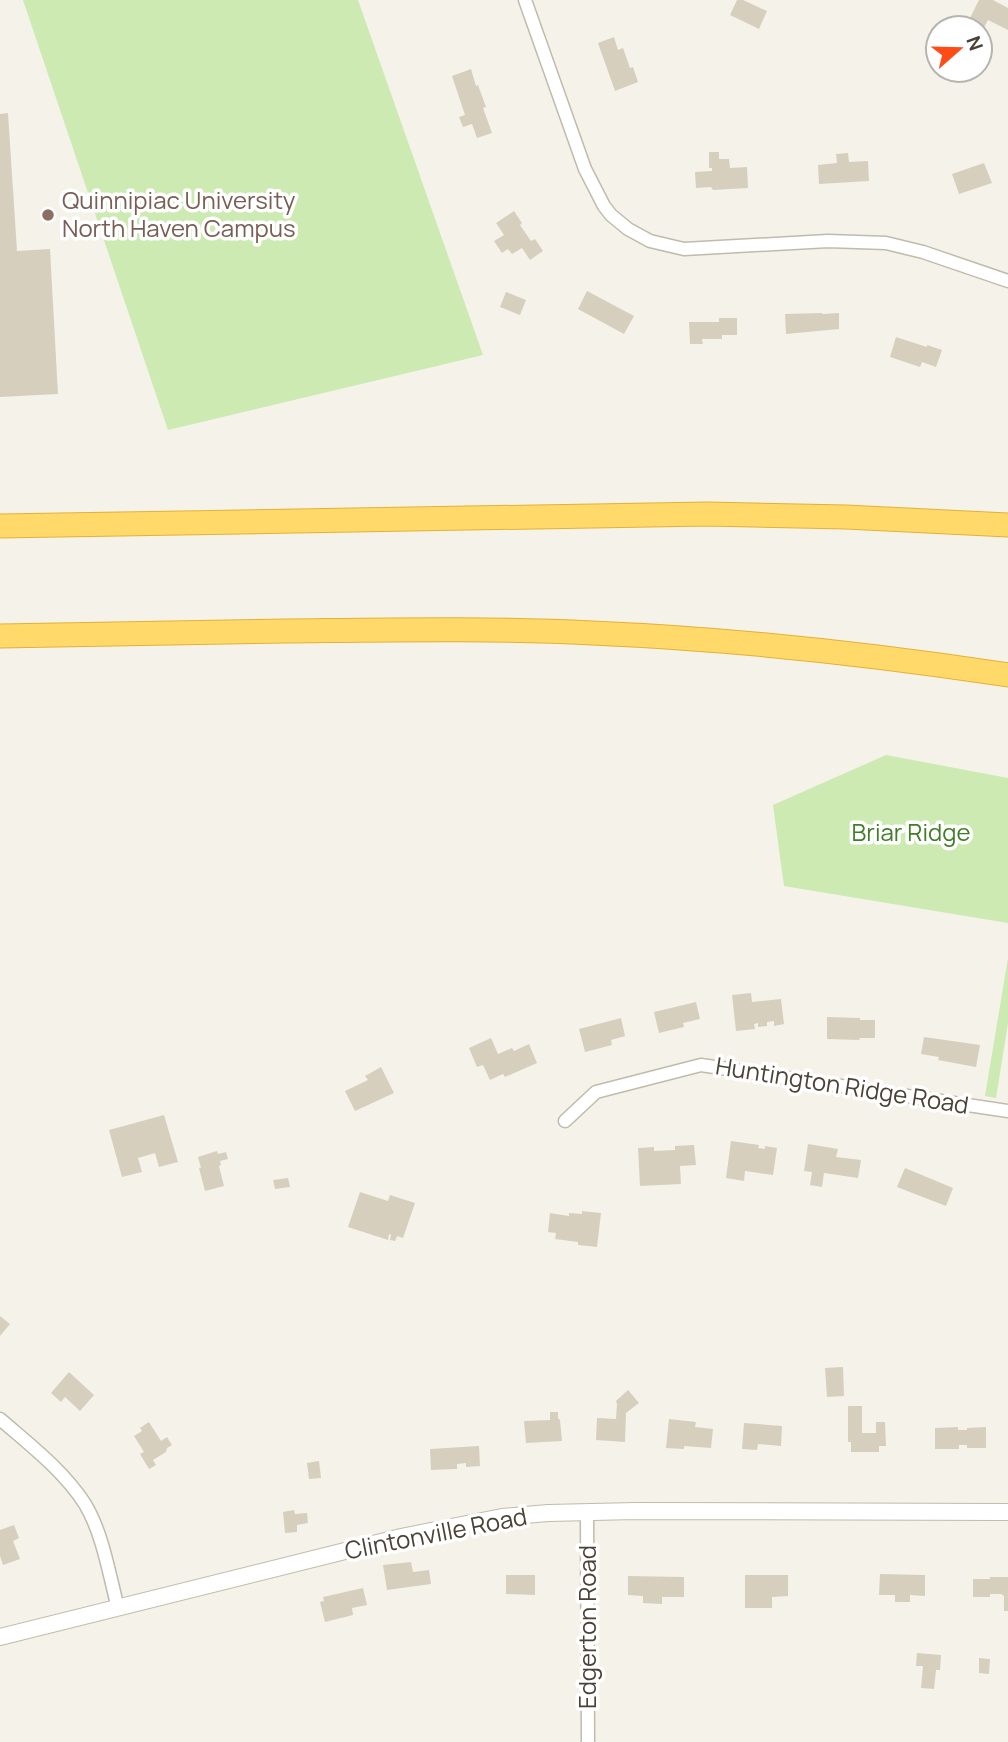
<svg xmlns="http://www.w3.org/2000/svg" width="1008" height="1742" font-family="Manrope,sans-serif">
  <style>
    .green { fill: #cceab1 }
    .building { fill: #d7cfbe }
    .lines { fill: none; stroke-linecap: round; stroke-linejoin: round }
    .minor-casing { stroke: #c1bbab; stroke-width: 15 }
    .tertiary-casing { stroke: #c1bbab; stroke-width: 18 }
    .motorway-casing { stroke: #e3b135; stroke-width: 25 }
    .minor { stroke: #fff; stroke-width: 12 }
    .tertiary { stroke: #fff; stroke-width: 16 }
    .motorway { stroke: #ffd96a; stroke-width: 23 }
    .education-dot { fill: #8d6e63; stroke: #fff; stroke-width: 2.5 }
    .labels { text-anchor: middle; stroke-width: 7; stroke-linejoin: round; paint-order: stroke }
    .education-label { font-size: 24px; fill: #785e54; stroke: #fff; text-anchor: start }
    .park-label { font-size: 24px; fill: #417d27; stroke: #fff }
    .street-label { font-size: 24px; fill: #494337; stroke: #fff }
  </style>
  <rect width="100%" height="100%" fill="#f5f2e9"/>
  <path class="green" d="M23 0H358L483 355 168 430Z
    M886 755 1008 778V923L784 886 773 805Z
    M1008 958V1023L996 1098 985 1096Z"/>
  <path class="building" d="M737 0H743L767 11 759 29 730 15Z
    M979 0H993L1008 8V30L988 20 980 35V28H969L966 26Z
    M614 37 618 50 623 48 630 68 633 67 638 82 615 91 598 43Z
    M471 69 476 86 478 85 486 107 483 108 492 133 477 138 472 124 463 127 459 117 465 115 452 76Z
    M8 113 17 251 50 249 58 394 0 397V114Z
    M709 152H719V159H729L730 168 747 167 748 188 713 190 711 187 696 188 695 172 712 171V168H709Z
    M848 153 849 162 868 161 869 181 819 184 818 165 837 163 836 154Z
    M984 163 992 183 959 194 952 174Z
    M514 211 522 223 520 225 531 241 535 239 543 251 530 260 522 248 512 254 508 249 502 253 494 241 504 235 496 223Z
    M587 291 634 316 624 334 578 309Z
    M506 292 526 300 520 315 500 307Z
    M822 313 823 314 839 313V329L786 334 785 314Z
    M719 318H737V335H722V339H702L703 344H690L689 322H719Z
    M896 337 927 347V345L942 350 936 367 922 362 920 367 890 357Z
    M751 993 752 1002 781 999 784 1024 774 1026V1021L767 1022V1026L758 1027V1023L754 1024 755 1029 736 1031 732 995Z
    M696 1002 700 1019 683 1023 684 1027 659 1033 654 1012Z
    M827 1017 860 1018V1020H875V1038H860L859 1040 827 1039Z
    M621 1018 625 1036 611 1040 612 1045 585 1052 579 1029Z
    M924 1037 980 1045 976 1067 938 1060 939 1057 921 1054Z
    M491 1038 498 1054 512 1048 514 1051 529 1044 537 1063 505 1077 503 1074 490 1080 483 1065 477 1067 469 1048Z
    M381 1067 394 1093 355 1111 345 1091 368 1080 365 1076Z
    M164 1115 178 1162 159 1167 155 1153 138 1158 142 1172 122 1177 109 1130Z
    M731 1141 759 1145 758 1148 765 1149V1146L777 1148 773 1175 745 1171 744 1181 726 1178Z
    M808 1144 838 1149 836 1157 861 1160 858 1178 824 1173 822 1187 810 1185 812 1172 804 1171Z
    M694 1145 696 1165 680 1166 681 1184 640 1186 638 1148 654 1147V1151L675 1150V1146Z
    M217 1151 218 1154 226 1152 228 1159 220 1161 221 1165 219 1166 224 1186 205 1191 199 1168H201L198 1157Z
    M905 1168 953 1188 946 1206 897 1187Z
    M288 1178 290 1187 275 1189 273 1180Z
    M360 1192 388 1201 390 1195 415 1203 403 1238 397 1236 395 1241 390 1240 391 1235 389 1234 388 1240 348 1227Z
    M582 1211 601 1213 597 1247 578 1245V1242L555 1239 556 1233 548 1232 550 1213 569 1216V1213L582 1214Z
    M0 1316 10 1324 0 1336Z
    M843 1367 844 1396 827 1397 825 1368Z
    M69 1372 94 1395 80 1411 65 1397 61 1402 51 1393Z
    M628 1390 639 1403 626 1413 625 1442 596 1440 597 1418 616 1419 617 1404 616 1401Z
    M848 1406H862V1433H876V1422H885L886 1446H879V1452H851V1442H848Z
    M550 1412H558V1418L560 1420 562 1441 526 1443 524 1421 550 1420Z
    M669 1419 696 1422 695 1427 713 1429 711 1448 684 1446V1449L666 1448Z
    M149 1422 161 1441 167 1437 172 1445 167 1448 166 1452 153 1460 156 1465 149 1469 140 1454 144 1452 134 1436 142 1431 140 1428Z
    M744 1423 782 1426 781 1446 758 1444 757 1450 742 1449Z
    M958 1427V1430H967V1428L986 1427V1448H967V1445H959V1449H935V1428Z
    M479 1446 480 1466 466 1467V1463L457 1464V1469L431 1470 430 1449Z
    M319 1461 321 1478 309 1479 307 1463Z
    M294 1510 295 1514 307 1513 308 1523 297 1525V1532L285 1533 283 1512Z
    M14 1525 19 1538 13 1541 20 1559 3 1565 0 1556V1530Z
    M411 1562 413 1572 429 1570 431 1584 387 1590 383 1565Z
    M880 1574 925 1575V1596L910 1595V1602H895V1595H879Z
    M506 1575H535V1595L506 1594Z
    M745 1575H788V1596L772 1597V1608H745Z
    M628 1576 684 1577V1597H662V1604L643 1603V1596L628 1595Z
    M990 1577H1008V1611H1004V1596L1001 1594H990V1597H973V1579H990Z
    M363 1588 367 1605 352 1608 353 1615 325 1622 320 1602 324 1601 323 1597Z
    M917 1653 941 1655 940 1670H936L934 1689 921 1688 923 1666H916Z
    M979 1658 990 1659 989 1674 979 1673Z"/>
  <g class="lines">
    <g class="minor-casing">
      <path id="minor" d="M525 0 585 169 604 206 611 215 628 229 650 241 684 249 828 241 886 243 923 252 1008 281
        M565 1121 596 1092 701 1065 1008 1111
        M0 1419C30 1445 63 1470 85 1504 103 1534 109 1574 118 1608
        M587 1512 588 1742"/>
    </g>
    <g class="tertiary-casing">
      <path id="tertiary" d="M0 1637 401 1537 502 1517 548 1513 636 1511 1008 1512"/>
    </g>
    <g class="motorway-casing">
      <path id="motorway" d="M0 526 707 514 846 517 1008 525
        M0 636C95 635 190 633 286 631 388 630 490 628 592 633 732 639 870 654 1008 675"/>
    </g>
    <use href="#minor" class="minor"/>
    <use href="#tertiary" class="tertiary"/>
    <use href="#motorway" class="motorway"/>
  </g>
  <circle class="education-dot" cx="48" cy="215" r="7"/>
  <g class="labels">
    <g class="education-label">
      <text x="62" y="209">Quinnipiac University<tspan x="62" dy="28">North Haven Campus</tspan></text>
    </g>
    <g class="park-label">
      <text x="911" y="841">Briar Ridge</text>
    </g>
    <g class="street-label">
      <text transform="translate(842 1086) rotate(9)" y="8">Huntington Ridge Road</text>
      <text transform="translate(436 1534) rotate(-11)" y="8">Clintonville Road</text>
      <text transform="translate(588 1627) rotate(-90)" y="8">Edgerton Road</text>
    </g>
  </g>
  <g transform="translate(959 49) rotate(70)"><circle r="33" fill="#ffffff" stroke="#b6b4af" stroke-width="2"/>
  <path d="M0-5L12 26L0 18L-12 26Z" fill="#ff4c16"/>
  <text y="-10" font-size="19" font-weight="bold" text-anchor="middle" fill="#494337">N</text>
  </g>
</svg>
